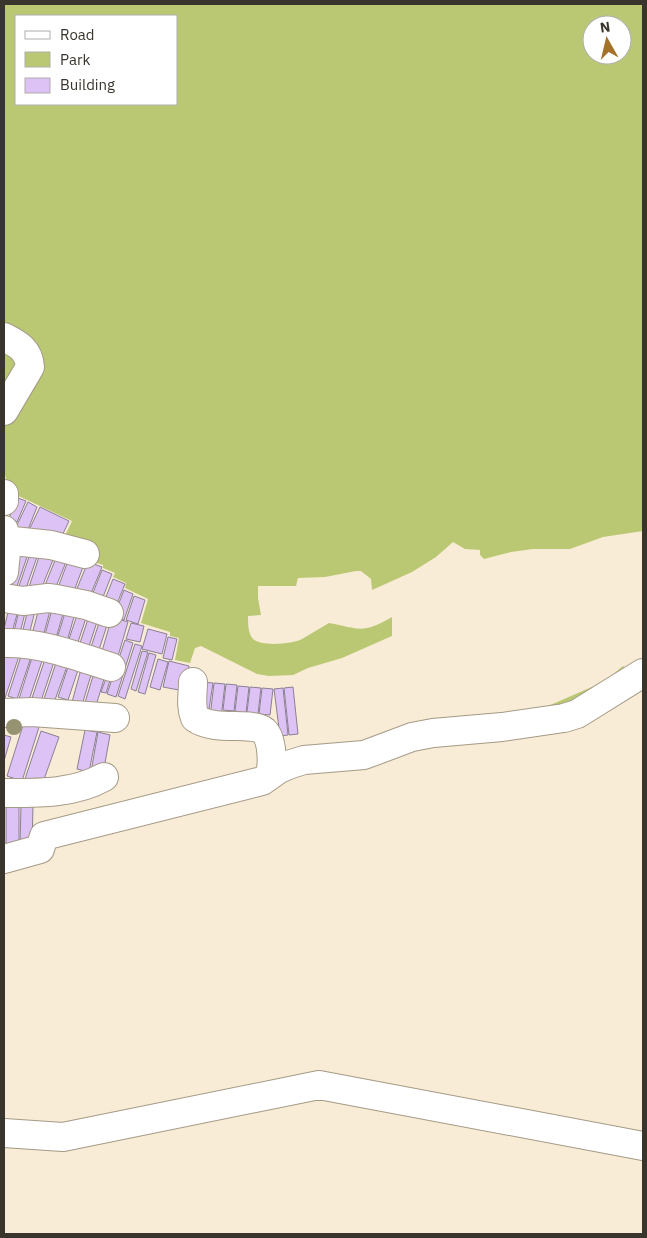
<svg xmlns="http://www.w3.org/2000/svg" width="647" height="1238" font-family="'IBM Plex Sans',sans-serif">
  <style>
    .green { fill: #bbc873; fill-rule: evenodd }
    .building { fill: #ddc2f6; stroke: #8a8094 }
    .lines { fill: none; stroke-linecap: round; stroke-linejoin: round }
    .minor-casing { stroke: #a59a86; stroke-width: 30 }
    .minor { stroke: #fff; stroke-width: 28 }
    .tree { fill: #959371 }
  </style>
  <rect width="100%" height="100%" fill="#f8ecd6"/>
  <path class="green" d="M4 4H643V531L603 537 570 549H533L511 552 484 559 480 555V550L465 549 453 542 436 557 412 572 372 590 371 579 361 571H356L325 577 298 578 296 586H258V598L261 615 248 616C248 623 248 634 253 639 261 647 293 644 302 639 311 634 320 628 329 623 360 629 363 634 392 617V636L342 658 308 668 293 675 269 676 257 674 201 646 195 648 190 663 175 660 179 638 170 636V632L141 623 148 599 125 588 126 583 113 577 115 573 103 568V565L88 560 61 544 72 521 10 492 4 472V421L25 388 4 331ZM16 16H176V104H16ZM592 25H622V55H592Z
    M4 342 21 355 4 394Z
    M623 666 632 673 547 715 548 706 594 686 611 676Z"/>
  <path class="building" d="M18 498 26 501 17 522 9 518Z
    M28 502 37 507 27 532 16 527Z
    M40 507 69 521 59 542 30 528Z
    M21 548 29 551 14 595 6 592Z
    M31 551 38 554 23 597 16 595Z
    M58 553 68 557 53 594 43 590Z
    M71 553 86 559 71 599 56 593Z
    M40 554 55 555 39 594 28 590Z
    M88 562 102 567 87 603 73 598Z
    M102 570 112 574 99 607 89 603Z
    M113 579 125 584 114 611 102 607Z
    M124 590 133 594 124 620 114 616Z
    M134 596 145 600 138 624 126 620Z
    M68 603 77 606 66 645 56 642Z
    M66 604 53 648 42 645 53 606Z
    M80 606 89 609 76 648 67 645Z
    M20 607 26 609 20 633 14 631Z
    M51 607 41 644 30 642 39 608Z
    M9 608 18 611 12 632 4 629Z
    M28 609 35 611 29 635 22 634Z
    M91 610 100 613 87 652 78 649Z
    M102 614 110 616 97 656 89 653Z
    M112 617 128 622 116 663 100 658Z
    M131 623 144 626 140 642 126 639Z
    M148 629 167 634 162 654 142 649Z
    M168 637 177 639 172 660 163 658Z
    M125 640 133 643 116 697 107 694Z
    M135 644 142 646 125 699 118 696Z
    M22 647 4 701V652Z
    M24 647 34 648 17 699 8 696Z
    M35 648 46 649 28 703 19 699Z
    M48 650 57 653 39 707 30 704Z
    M142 651 148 652 136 691 131 689Z
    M149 653 156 655 145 694 138 692Z
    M59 654 70 658 51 711 41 708Z
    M71 658 81 661 68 700 58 697Z
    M158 659 168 662 160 690 150 687Z
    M169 661 189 666 184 691 163 687Z
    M83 662 94 665 82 705 72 702Z
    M96 666 107 669 95 709 84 706Z
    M109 670 113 671 106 693 101 692Z
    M202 682 213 683 209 709 199 707Z
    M214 683 225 684 221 718 210 717Z
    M226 684 237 685 234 711 223 710Z
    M238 686 249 687 246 713 235 711Z
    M250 687 261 688 258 714 247 712Z
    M293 687 298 734 289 735 284 688Z
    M262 688 273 689 270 715 259 714Z
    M283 688 288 735 280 736 274 689Z
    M25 719 40 724 22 781 7 776Z
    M85 730 97 732 89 772 77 769Z
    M41 731 59 737 41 788 24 782Z
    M98 732 110 735 103 774 91 772Z
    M4 735 11 737 4 761Z
    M6 804H19V846L6 845Z
    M21 805 33 806 32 845H20Z"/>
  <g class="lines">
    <g class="minor-casing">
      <path id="minor" d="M4 337C18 344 29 350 30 367L4 411
        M4 494V501
        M4 530 6 552 4 572
        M4 540 51 545 85 554
        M4 598 23 601 48 598 56 599 86 605 109 613
        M4 643C41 642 76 656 111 667
        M193 682C193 694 190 706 195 718 215 732 251 721 264 731 269 736 270 743 271 749 272 759 273 767 269 776
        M4 713 32 712 115 718
        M4 793C37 793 74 794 104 777
        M4 859 40 849 44 836 48 835 262 781 279 769 291 764 304 760 364 755 412 737 433 733 502 727 564 718 577 714 643 673
        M4 1133 63 1137 319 1085 643 1146"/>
    </g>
    <use href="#minor" class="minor"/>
  </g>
  <circle class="tree" cx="14" cy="727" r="8"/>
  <rect width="647" height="1238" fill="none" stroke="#39342c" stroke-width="10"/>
  <rect x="15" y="15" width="162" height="90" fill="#ffffff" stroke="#b0aeab"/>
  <rect x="25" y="31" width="25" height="8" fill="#ffffff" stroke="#b0aeab"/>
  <text x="60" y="40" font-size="15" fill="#39342c">Road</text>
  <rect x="25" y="52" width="25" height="15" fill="#bbc873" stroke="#b0aeab"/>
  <text x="60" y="65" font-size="15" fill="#39342c">Park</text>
  <rect x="25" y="78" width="25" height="15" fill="#ddc2f6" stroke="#b0aeab"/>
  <text x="60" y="90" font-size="15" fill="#39342c">Building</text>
  <g transform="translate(607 40) rotate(352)"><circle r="24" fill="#ffffff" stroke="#b0aeab"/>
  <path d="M0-4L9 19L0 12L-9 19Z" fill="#a57229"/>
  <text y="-8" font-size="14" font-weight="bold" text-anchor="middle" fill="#39342c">N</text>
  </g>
</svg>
